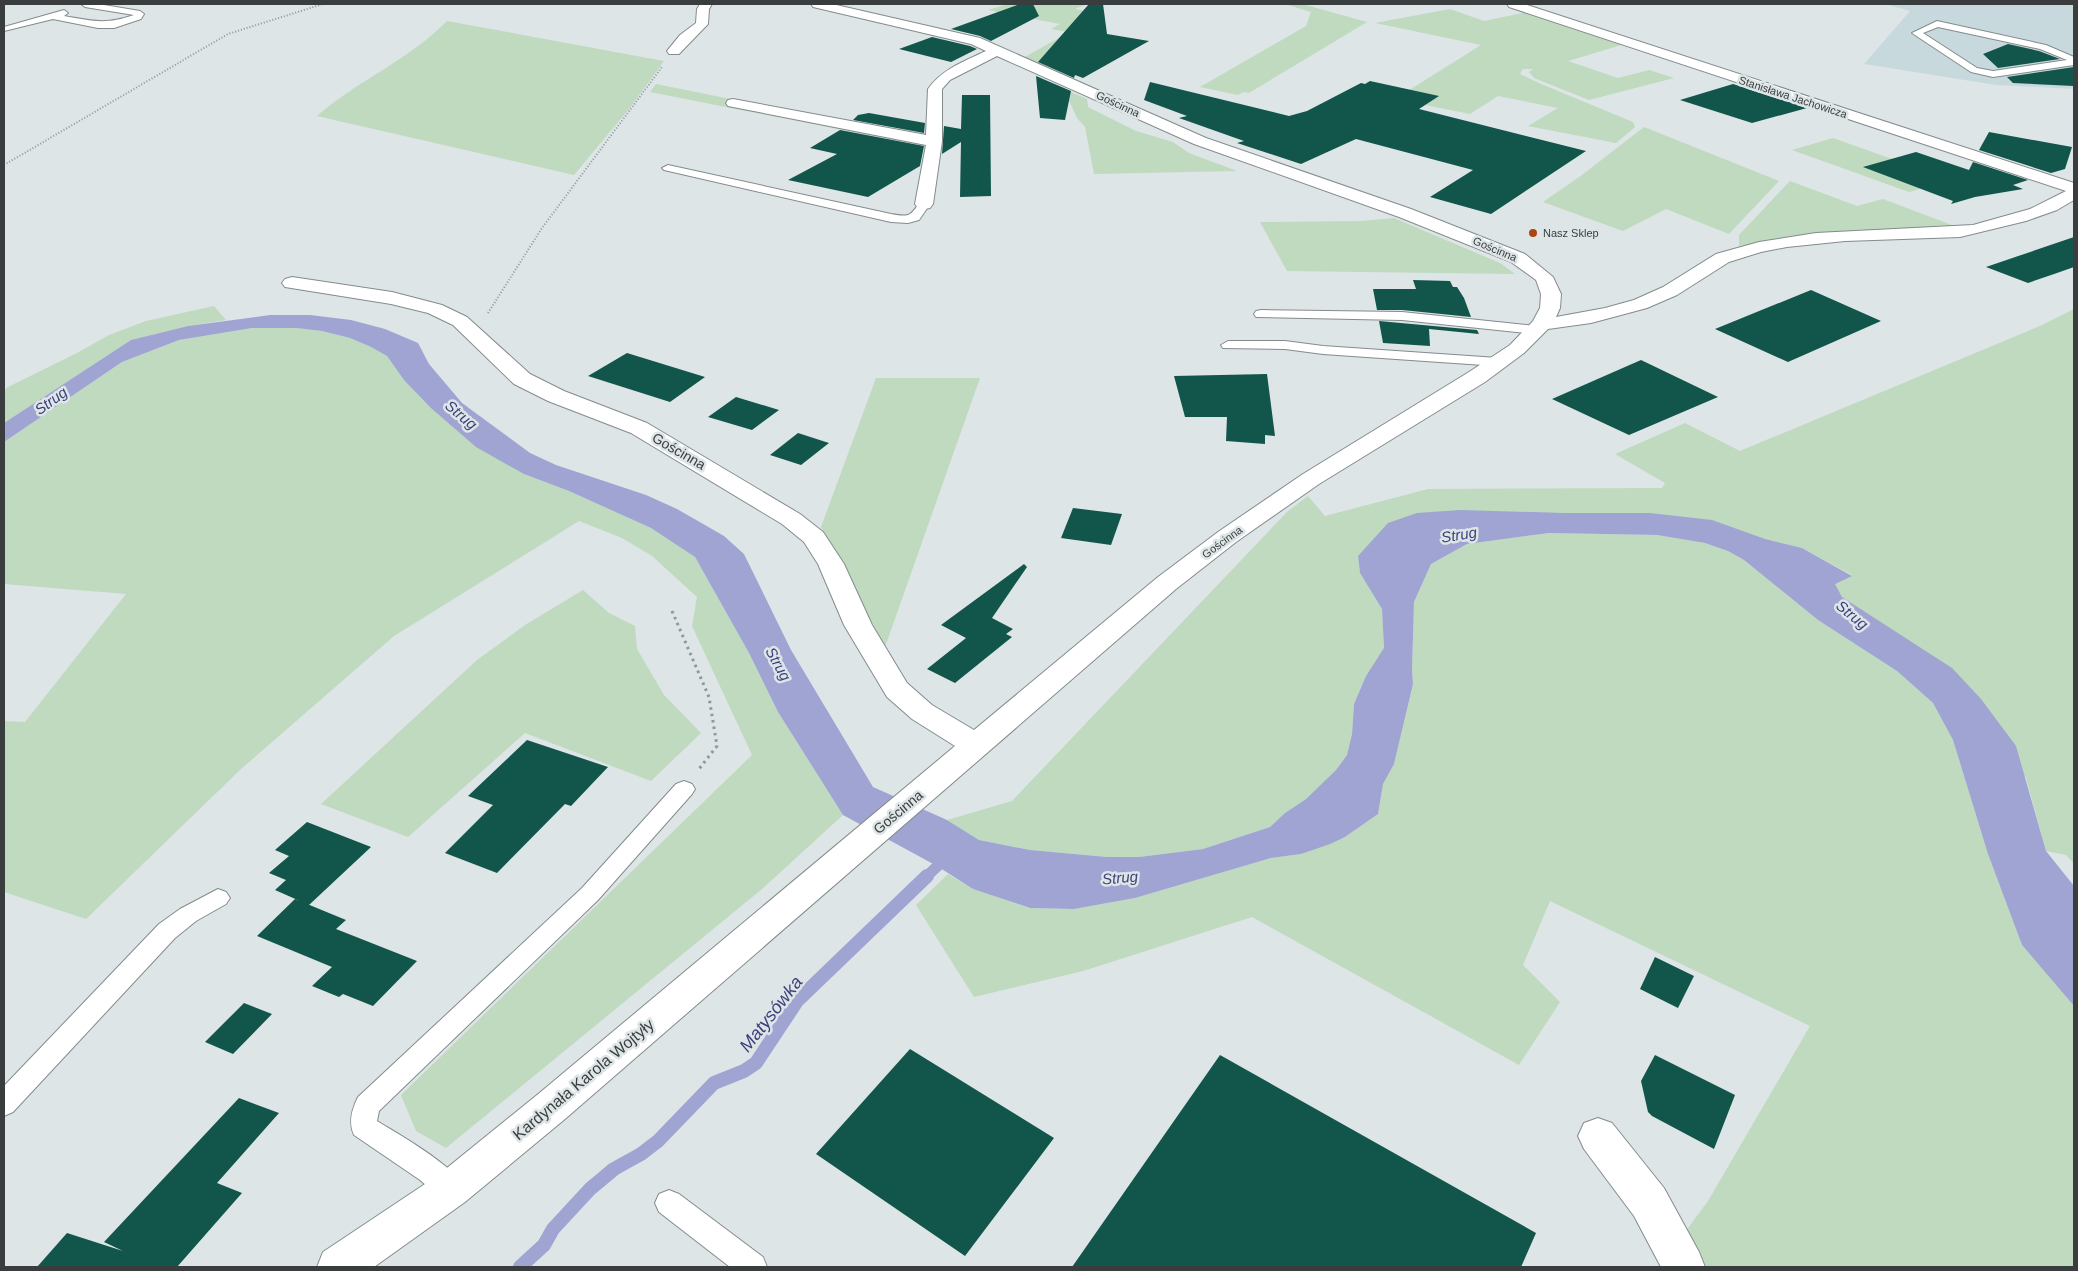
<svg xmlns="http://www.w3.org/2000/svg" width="2078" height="1271" font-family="Helvetica,sans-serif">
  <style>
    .built { fill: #c8d9dd }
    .green { fill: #bfdabf }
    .water { fill: #9fa4d2 }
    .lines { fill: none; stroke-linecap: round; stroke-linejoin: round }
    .stream-far1 { stroke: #9fa4d2; stroke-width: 11 }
    .stream { stroke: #9fa4d2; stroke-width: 14 }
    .building { fill: #12554a }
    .lane-casing { stroke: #848b8d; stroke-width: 2 }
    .street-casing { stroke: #848b8d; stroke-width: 2 }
    .path-far1 { stroke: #919698; stroke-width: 2; stroke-dasharray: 1 2; stroke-linecap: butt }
    .path { stroke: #919698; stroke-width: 3; stroke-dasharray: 2.5 4; stroke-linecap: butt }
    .lane { fill: #fff; fill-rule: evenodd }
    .street { fill: #fff; fill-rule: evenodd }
    .poi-dot { fill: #aa4612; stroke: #dde5e7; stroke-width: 2 }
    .labels { text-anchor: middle; stroke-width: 5; stroke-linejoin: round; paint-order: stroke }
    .far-street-label { font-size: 11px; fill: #3a3d3e; stroke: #dde5e7 }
    .far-poi-label { font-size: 11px; fill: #3a3d3e; stroke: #dde5e7; text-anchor: start }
    .street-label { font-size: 14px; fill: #3a3d3e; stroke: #dde5e7 }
    .water-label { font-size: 15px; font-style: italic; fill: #3e3f7a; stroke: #dde5e7 }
    .near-street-label { font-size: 16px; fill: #3a3d3e; stroke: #dde5e7 }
    .near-water-label { font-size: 18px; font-style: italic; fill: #3e3f7a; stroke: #dde5e7 }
  </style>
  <rect width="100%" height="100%" fill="#dde5e7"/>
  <path class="built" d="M1885 4H2074V89L1996 85 1864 64 1910 11Z"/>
  <path class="green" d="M1008 4H1088L1075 9 1099 14 1069 32 1051 29 1060 24 988 10Z
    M1285 4H1302L1367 22 1249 93 1243 92 1238 95 1200 87 1306 26 1311 12Z
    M1450 9 1484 21 1532 11 1625 44 1568 61 1618 78 1649 70 1674 78 1589 100 1534 78 1529 72 1533 69H1523L1520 74 1541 84 1633 122 1635 127 1616 143 1528 126 1558 108 1498 96 1470 114 1395 99 1481 45 1375 23Z
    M447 21 664 61 629 109 574 175 317 116C358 80 409 60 447 21Z
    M1064 35 1052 63 1044 65 1025 57Z
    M656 84 909 135 931 132 930 147 650 92Z
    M1064 89 1087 99 1088 107 1136 131 1173 142 1189 153 1237 171 1094 174 1085 127 1077 118Z
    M1644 127 1779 181 1729 234 1666 209 1623 231 1543 202 1582 175Z
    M1833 138 1951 180 1909 192 1792 150Z
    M1790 181 1857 206 1883 199 1957 227 1850 231 1739 246V235Z
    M1394 218 1500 263 1515 274 1287 271 1260 222 1362 221Z
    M214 306 226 320 188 326 131 340 4 423V390L8 387 77 353 109 335 146 321Z
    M2074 309V864L2066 855 2046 851 2026 778 1879 622 1842 597 1834 584 1852 575 1802 548 1650 513H1564L1371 543 1358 556 1360 573 1382 609 1384 649 1366 676 1354 704 1352 734 1347 755 1336 770 1306 799 1285 813 1270 827 1203 849 1139 857H1107L1030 850 979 840 947 820 1012 801 1287 512 1308 496 1325 516 1428 489 1662 488 1665 483 1615 454 1685 423 1740 451 2040 326Z
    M252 328H296L322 331 350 338 371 347 387 356 404 380 524 474 569 491 651 528 695 557 749 653 778 712 843 815 762 889 446 1148 416 1131 401 1095 752 755 692 626 697 597 652 556 622 538 579 521 394 636 241 769 86 919 4 892V721L25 722 126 594 4 584V442L122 362 179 340Z
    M876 378H980L885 647 821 527Z
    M1549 533 1657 535 1705 543 1728 551 1744 560 1818 620 1897 671 1933 703 1953 740 1988 854 2022 945 2074 1006V1267H1701L1680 1239 1708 1201 1810 1026 1550 901 1523 965 1560 1002 1519 1065 1252 917 1083 971 974 997 916 905 948 874 973 889 1029 908 1074 909 1135 898 1271 858 1301 854 1345 837 1378 814 1383 784 1394 764 1413 684 1412 670 1414 602 1431 564 1467 544Z
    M583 590 609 613 635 626 637 649 664 695 701 733 651 781 525 733 408 837 321 804 477 660 525 625Z"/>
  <path class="water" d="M270 315H310L351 320 385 329 418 343 429 364 462 403 530 453 556 465 646 495 677 509 724 536 744 554 791 650 873 787 947 820 979 840 1030 850 1107 857H1139L1203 849 1270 827 1285 813 1306 799 1336 770 1347 755 1352 734 1354 704 1366 676 1384 648 1382 609 1360 573 1358 556 1388 523 1417 513 1460 510 1564 513H1650L1712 520 1765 539 1802 548 1852 576 1835 584 1842 597 1952 668 1981 699 2016 746 2046 851 2074 886V1006L2022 945 1988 854 1953 740 1933 703 1897 671 1818 620 1744 560 1728 551 1705 543 1657 535 1549 533 1467 544 1431 564 1414 602 1412 670 1413 684 1394 764 1383 784 1378 814 1345 837 1330 844 1301 854 1271 858 1135 898 1074 909 1030 908 973 889 937 866 843 815 778 712 749 653 695 557 651 528 569 491 524 474 476 447 431 408 404 380 387 356 371 347 350 338 322 331 296 328H252L179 340 122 362 4 442V423L131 340 188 326Z"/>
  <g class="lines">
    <path class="stream-far1" d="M926 877 947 857"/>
    <path class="stream" d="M520 1267 544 1245 553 1229 590 1189 614 1169 641 1154 658 1141 714 1083 744 1071 756 1063 797 1001 927 876"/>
  </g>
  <path class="building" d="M1020 4H1033L1039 16 991 41 980 36 951 29Z
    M1089 4H1103L1107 34 1149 41 1083 78 1075 75 1074 78 1038 62Z
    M932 37 970 46 977 49 951 62 899 49Z
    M2008 44 2039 51 2060 59 1998 68 1983 54Z
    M2074 67V86L2013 83 2007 77Z
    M1036 76 1071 91 1065 120 1040 118Z
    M1370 81 1439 96 1419 109 1586 151 1491 214 1430 197 1473 170 1356 139 1301 164 1237 143 1244 141 1179 118 1187 116 1144 100 1150 82 1289 116 1307 111 1361 83 1365 84Z
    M1733 84 1807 108 1752 123 1680 100Z
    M962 95H990L991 196 960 197 961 142 942 154 944 126 961 129Z
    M869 113 925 123 924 133 853 120 858 115Z
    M840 130 924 146 920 166 868 197 788 180 837 154 810 148Z
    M1989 132 2072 147 2065 169 2051 173 1979 150Z
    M1916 152 1969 170 1973 162 2028 180 2013 185 2023 189 1975 197 1951 204 1953 201 1863 167Z
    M2074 237V267L2057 273 2028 283 1986 267Z
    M1413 280 1450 281 1453 287H1457L1464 298 1471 317 1402 310H1377L1373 289H1416Z
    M1811 290 1881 321 1788 362 1715 329Z
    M1379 321 1477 330 1479 334 1429 329 1430 346 1383 343Z
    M627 353 705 377 670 402 588 376Z
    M1641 360 1718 397 1629 435 1552 399Z
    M1267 374 1275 436 1265 435V444L1226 441 1227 417H1185L1174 376Z
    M736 397 779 410 752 430 708 417Z
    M798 433 829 443 801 465 770 455Z
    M1073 508 1122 514 1111 545 1061 538Z
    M1024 564 1027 567 992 618 1013 629 1006 634 1012 637 955 683 927 669 966 638 941 625Z
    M527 740 608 767 571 806 565 804 497 873 445 853 493 805 468 796Z
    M307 822 371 847 309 905 275 890 286 880 269 873 289 856 275 850Z
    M295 899 346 920 336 929 417 961 373 1006 343 994 339 997 312 986 332 967 257 936Z
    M1655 957 1694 976 1678 1008 1640 989Z
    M244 1003 272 1014 233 1054 205 1042Z
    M910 1049 1054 1138 965 1256 816 1154Z
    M1220 1055 1536 1233 1521 1267H1072Z
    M1655 1055 1735 1095 1714 1149 1652 1116 1648 1112 1641 1081Z
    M239 1098 279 1113 217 1183 242 1193 177 1267H37L67 1233 123 1251 104 1242Z"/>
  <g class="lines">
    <g class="lane-casing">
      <path id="lane" d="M81 4H98L140 11 144 14 141 19 114 28H98L53 19 4 31V27L64 10 68 13 64 16C93 21 105 25 134 15L85 7Z
        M1937 21 2046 45 2074 57V65L1993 77 1971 72 1912 33ZM1938 27 2040 49 2067 60 1993 71 1977 68 1923 33Z
        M668 165 891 214C909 217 910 217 920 202L924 200 930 204 919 220 908 223 891 222 664 170 662 168Z
        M1261 310 1402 312 1536 326 1543 330 1536 334 1402 320 1256 317 1254 314 1256 311Z
        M1228 341H1285L1323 346 1498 358 1503 359 1505 362 1503 365 1498 366 1323 354 1285 349 1223 348 1221 345Z
        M684 781 692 784 695 789 692 794 598 900 379 1111 377 1121C401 1136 454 1165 465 1189L461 1198 451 1202 441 1198 420 1180 354 1135C348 1122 352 1109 358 1097L582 888 676 784Z
        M218 889 226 892 230 898 226 904 196 921 175 938 13 1112 4 1116V1086L159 924 180 909Z
        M669 1190 679 1194 763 1257 767 1267H730L659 1212 655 1203 659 1194Z"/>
    </g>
    <g class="street-casing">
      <path id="street" d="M700 4H712L709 9 708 24 679 54H669L667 51 680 35 696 23 697 9Z
        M811 4H832L980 38 1206 138 1411 209 1525 254 1553 277 1561 294 1560 308 1556 317 1605 308 1634 300 1663 287 1716 254 1759 242 1816 233 1973 225 2030 209 2066 191 1509 7 1507 4H1524L2074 183V200L2057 210 2026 221 1960 237 1845 241 1787 247 1761 252 1729 262 1677 295 1647 308 1591 323 1548 329 1524 353 1485 382 1319 484 1236 542 1176 589 565 1119 465 1202 374 1267H317L323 1252 437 1176 537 1095 955 746 912 719 887 697 844 625 818 564 804 542 782 524 631 433 548 401 514 384 453 325 428 313 391 304 285 287 282 283 285 279 292 277 392 292 442 305 467 317 530 374 564 391 647 423 800 514 823 532 844 564 872 625 907 683 932 705 974 730 1158 577 1218 532 1303 474 1469 372 1510 345 1533 321 1540 308 1541 294 1536 280 1511 262 1399 217 1194 144 997 56 950 80 942 89V141L933 204 930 208 924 209 918 208 915 204 926 145 733 107 728 106 726 103 728 100 733 99 926 135 928 89C942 69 965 61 986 51L971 44 813 7Z
        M1598 1118 1612 1123 1664 1188 1699 1252 1705 1267H1661L1634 1216 1584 1149 1578 1136 1584 1123Z"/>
    </g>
    <path class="path-far1" d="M4 165 228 34 323 4
      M488 313 542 228 662 67"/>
    <path class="path" d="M672 611 709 697 717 746 699 769"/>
    <use href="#lane" class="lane"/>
    <use href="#street" class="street"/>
  </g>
  <circle class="poi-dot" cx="1533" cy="233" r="5"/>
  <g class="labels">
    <g class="far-street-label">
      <text transform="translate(1793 97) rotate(18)" y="4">Stanisława Jachowicza</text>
      <text transform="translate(1118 104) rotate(25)" y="4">Gościnna</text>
      <text transform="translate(1495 249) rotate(23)" y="4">Gościnna</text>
      <text transform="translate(1222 542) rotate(-36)" y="4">Gościnna</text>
    </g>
    <g class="far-poi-label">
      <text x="1543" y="237">Nasz Sklep</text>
    </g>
    <g class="street-label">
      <text transform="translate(679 451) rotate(30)" y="5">Gościnna</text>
      <text transform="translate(898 812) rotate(-40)" y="5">Gościnna</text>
    </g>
    <g class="water-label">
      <text transform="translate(51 401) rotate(-36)" y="5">Strug</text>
      <text transform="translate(461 415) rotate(40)" y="5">Strug</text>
      <text transform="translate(1459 535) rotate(-9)" y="5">Strug</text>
      <text transform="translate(1852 615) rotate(39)" y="5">Strug</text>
      <text transform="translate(778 664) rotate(61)" y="5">Strug</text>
      <text transform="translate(1120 878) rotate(-5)" y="5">Strug</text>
    </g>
    <g class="near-street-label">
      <text transform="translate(583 1079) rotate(-40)" y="6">Kardynała Karola Wojtyły</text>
    </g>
    <g class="near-water-label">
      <text transform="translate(771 1014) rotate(-52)" y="6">Matysówka</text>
    </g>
  </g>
  <rect width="2078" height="1271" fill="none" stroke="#3a3d3e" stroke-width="10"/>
</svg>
